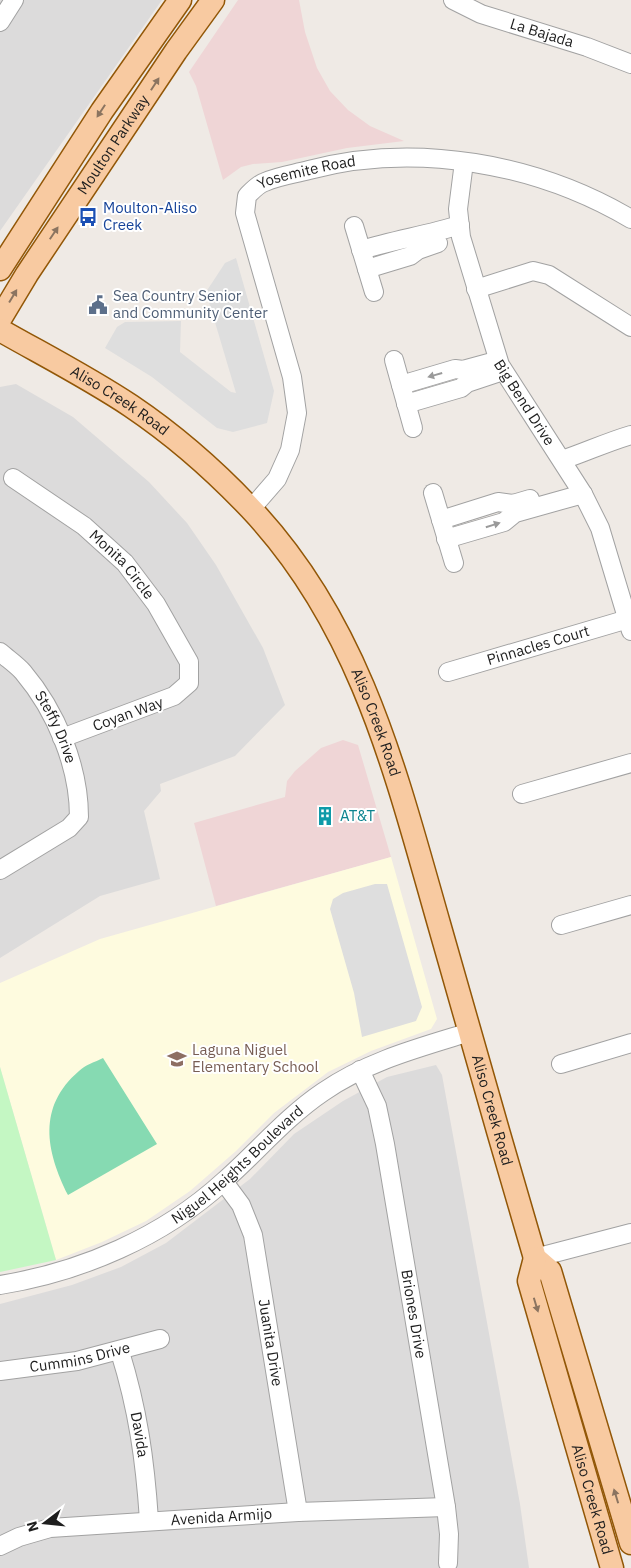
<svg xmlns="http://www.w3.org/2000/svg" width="631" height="1568" font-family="'IBM Plex Sans',sans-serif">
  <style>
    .residential { fill: #dcdbdb }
    .commercial { fill: #efd5d6 }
    .education { fill: #fefbdf }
    .park { fill: #c4f7c3 }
    .pitch { fill: #86dab2 }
    .parking { fill: #dedede }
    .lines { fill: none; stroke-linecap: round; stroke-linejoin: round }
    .minor-casing { stroke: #a2a2a2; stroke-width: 20 }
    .major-casing { stroke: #925707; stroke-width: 25 }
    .minor { stroke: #fff; stroke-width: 18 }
    .major { stroke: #f8caa1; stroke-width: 22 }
    .oneway { fill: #8b7460 }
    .oneway2 { fill: #9a9a9a }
    .labels { text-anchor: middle; stroke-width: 4; stroke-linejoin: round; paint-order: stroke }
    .street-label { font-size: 15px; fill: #1e1e1e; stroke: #fff }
    .transit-label { font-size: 15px; fill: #164399; stroke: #fff; text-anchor: start }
    .service-label { font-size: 15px; fill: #4e5e75; stroke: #fff; text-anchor: start }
    .culture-label { font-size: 15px; fill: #0d838f; stroke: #fff; text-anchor: start }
    .education-label { font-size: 15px; fill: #785e54; stroke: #fff; text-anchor: start }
  </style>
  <rect width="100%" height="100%" fill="#efeae5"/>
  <path class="residential" d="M0 0H162L0 231Z
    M16 384 73 417 149 482 187 523 216 565 263 648 285 705 235 756 160 784 161 791 144 811 160 879 100 896 0 958V387Z
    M436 1065 442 1075 520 1504 529 1568H0V1304L72 1285 121 1267 166 1243 250 1179 294 1134 343 1101 387 1077Z"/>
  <path class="commercial" d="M238 0H299L305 32 317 68 330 91 348 110 370 126 404 141 347 148 282 162 253 164 241 167 223 180 196 86 189 72Z
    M343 740 358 745 391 857 216 906 194 823 285 797 287 781 295 771 321 748Z"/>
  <path class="education" d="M391 857 437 1019 431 1029 371 1051 328 1072 274 1113 236 1151 190 1191 146 1221 102 1242 56 1260 0 1067V983L100 939Z"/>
  <path class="park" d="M0 1067 56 1260 0 1272Z"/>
  <path class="pitch" d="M103 1058 157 1144 68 1195C46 1151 37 1107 79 1071 85 1065 95 1062 103 1058Z"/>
  <path class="parking" d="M236 258 274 391 267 423 233 432 217 428 152 377 105 348 117 327 125 322 181 321 180 352 231 392 236 393 206 292 225 263Z
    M375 884H387L422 1007 416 1021 362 1037 354 993 330 909 333 899 343 893Z"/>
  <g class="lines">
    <g class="minor-casing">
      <g id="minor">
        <path id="s1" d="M453 0 481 14 587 47 631 64"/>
        <path d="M0 22 14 0"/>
        <path id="s2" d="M464 162 458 209 461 237 500 365 583 494 600 528 631 631"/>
        <path d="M354 226 374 292"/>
        <path d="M361 250C395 240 426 235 460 225"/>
        <path d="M367 269 410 256 418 250 438 243"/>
        <path d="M476 289 533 271 549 275 631 327"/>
        <path d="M394 360 413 428"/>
        <path d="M401 385 455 369 463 370 496 361"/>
        <path d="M406 404 461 388 467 383 503 371"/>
        <path d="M562 460C586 452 607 442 631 435"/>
        <path id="s3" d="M13 478 84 526 125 563 156 604 189 662V683L174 696 62 738"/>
        <path d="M433 493 454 563"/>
        <path id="s4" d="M251 509 277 479 290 450 297 413 292 377 245 213 247 196C252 191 258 184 265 182 278 176 294 174 309 170 416 142 536 163 631 219"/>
        <path d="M441 520 498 502 513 504 530 499"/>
        <path d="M446 539 504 522 515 513 583 494"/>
        <path id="s5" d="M0 652C8 659 17 665 23 672 56 711 79 766 79 817L69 828 0 870"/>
        <path id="s6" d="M448 672 628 619"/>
        <path d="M522 794 631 763"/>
        <path d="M561 925 631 905"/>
        <path d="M561 1064 631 1043"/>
        <path id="s7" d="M360 1070 377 1106 385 1144 446 1507 449 1534 448 1563"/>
        <path id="s8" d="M224 1182 241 1205 253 1235 298 1512"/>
        <path d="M535 1258 631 1233"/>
        <path id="s9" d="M0 1285C81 1272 163 1237 224 1181 257 1152 286 1117 323 1092 368 1061 418 1048 470 1032"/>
        <path id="s10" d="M120 1352C138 1410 145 1460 149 1520"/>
        <path id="s11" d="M0 1371 77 1361 160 1339"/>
        <path id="s12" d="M0 1546 19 1537 50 1528 298 1512 446 1507"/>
      </g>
    </g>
    <g class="major-casing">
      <g id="major">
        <path d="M0 269 102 111 180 0"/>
        <path id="s13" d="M0 319 27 274 176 51 213 0"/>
        <path id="s14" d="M0 330C44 355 89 378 131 406 174 435 215 471 250 508 361 625 396 774 439 924 471 1035 502 1147 535 1258L550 1271 631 1543"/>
        <path id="s15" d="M535 1258 529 1281 612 1568"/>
      </g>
    </g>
    <use href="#minor" class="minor"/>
    <use href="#major" class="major"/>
  </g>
  <defs><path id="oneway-solid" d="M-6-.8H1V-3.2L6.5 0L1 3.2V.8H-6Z" transform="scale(1.25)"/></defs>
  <g class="oneway">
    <use href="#oneway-solid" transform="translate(155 84) rotate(-57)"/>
    <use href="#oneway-solid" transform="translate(101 111) rotate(123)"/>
    <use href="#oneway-solid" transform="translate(54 233) rotate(-56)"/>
    <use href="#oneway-solid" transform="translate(13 296) rotate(-59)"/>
    <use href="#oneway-solid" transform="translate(536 1305) rotate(73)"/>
    <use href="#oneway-solid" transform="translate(616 1496) rotate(-107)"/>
  </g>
  <g class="oneway2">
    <use href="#oneway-solid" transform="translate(435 375) rotate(164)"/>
    <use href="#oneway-solid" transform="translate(493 525) rotate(-17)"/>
  </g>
  <defs>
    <g id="bus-bare" transform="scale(1.5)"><path d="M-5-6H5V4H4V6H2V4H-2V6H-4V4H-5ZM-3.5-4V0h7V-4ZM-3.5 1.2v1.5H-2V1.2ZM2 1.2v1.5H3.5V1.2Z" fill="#1a4fb4" stroke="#fff" stroke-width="2.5" paint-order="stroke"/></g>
    <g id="civic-bare" transform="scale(1.5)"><path d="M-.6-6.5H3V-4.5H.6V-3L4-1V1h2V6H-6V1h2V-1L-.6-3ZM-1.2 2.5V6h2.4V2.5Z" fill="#5c6f8a" stroke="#fff" stroke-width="2.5" paint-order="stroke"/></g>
    <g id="building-bare" transform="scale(1.5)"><path d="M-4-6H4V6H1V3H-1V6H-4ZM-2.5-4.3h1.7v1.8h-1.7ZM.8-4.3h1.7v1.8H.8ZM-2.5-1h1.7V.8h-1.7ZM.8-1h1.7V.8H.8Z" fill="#0f9aa8" stroke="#fff" stroke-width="2.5" paint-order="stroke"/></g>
    <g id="school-bare" transform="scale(1.5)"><path d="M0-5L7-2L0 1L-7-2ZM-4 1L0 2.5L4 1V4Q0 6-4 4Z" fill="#8d6e63" stroke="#fff" stroke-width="2.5" paint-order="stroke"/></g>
  </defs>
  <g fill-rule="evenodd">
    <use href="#bus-bare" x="88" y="217"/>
    <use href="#civic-bare" x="98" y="305"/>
    <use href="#building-bare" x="325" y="816"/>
    <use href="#school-bare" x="177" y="1059"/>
  </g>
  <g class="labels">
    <g class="street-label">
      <text dy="5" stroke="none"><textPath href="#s1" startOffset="95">La Bajada</textPath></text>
      <text dy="5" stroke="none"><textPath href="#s13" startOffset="208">Moulton Parkway</textPath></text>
      <text dy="5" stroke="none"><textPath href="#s4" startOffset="399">Yosemite Road</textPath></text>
      <text dy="5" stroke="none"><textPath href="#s14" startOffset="139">Aliso Creek Road</textPath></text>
      <text dy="5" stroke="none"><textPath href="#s2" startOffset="254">Big Bend Drive</textPath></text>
      <text dy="5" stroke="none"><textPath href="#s3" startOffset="140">Monita Circle</textPath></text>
      <text dy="5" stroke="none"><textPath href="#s6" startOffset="94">Pinnacles Court</textPath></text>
      <text transform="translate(128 714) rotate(-20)" y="5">Coyan Way</text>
      <text dy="5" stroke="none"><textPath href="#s14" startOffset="559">Aliso Creek Road</textPath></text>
      <text dy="5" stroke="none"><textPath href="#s5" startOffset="95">Steffy Drive</textPath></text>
      <text dy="5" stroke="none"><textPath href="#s14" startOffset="964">Aliso Creek Road</textPath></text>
      <text dy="5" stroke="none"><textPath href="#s9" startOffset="271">Niguel Heights Boulevard</textPath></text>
      <text dy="5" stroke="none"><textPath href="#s7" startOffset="251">Briones Drive</textPath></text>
      <text dy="5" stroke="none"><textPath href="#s8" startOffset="170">Juanita Drive</textPath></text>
      <text dy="5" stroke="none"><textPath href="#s11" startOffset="81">Cummins Drive</textPath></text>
      <text dy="5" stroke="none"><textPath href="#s10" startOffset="85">Davida</textPath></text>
      <text dy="5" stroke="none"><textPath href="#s15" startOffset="251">Aliso Creek Road</textPath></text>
      <text dy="5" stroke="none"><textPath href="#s12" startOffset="225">Avenida Armijo</textPath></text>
    </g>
    <g class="transit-label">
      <text x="103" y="213">Moulton-Aliso<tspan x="103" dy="17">Creek</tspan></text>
    </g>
    <g class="service-label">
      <text x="113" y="301">Sea Country Senior<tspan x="113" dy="17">and Community Center</tspan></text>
    </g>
    <g class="culture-label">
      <text x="340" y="821">AT&amp;T</text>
    </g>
    <g class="education-label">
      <text x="192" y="1055">Laguna Niguel<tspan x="192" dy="17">Elementary School</tspan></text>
    </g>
  </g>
  <g transform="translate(45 1523) rotate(254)" stroke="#ffffff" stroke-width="4" paint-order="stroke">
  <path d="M0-4L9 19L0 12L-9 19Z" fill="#1e1e1e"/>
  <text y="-8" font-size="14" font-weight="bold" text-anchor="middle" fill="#1e1e1e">N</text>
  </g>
</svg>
